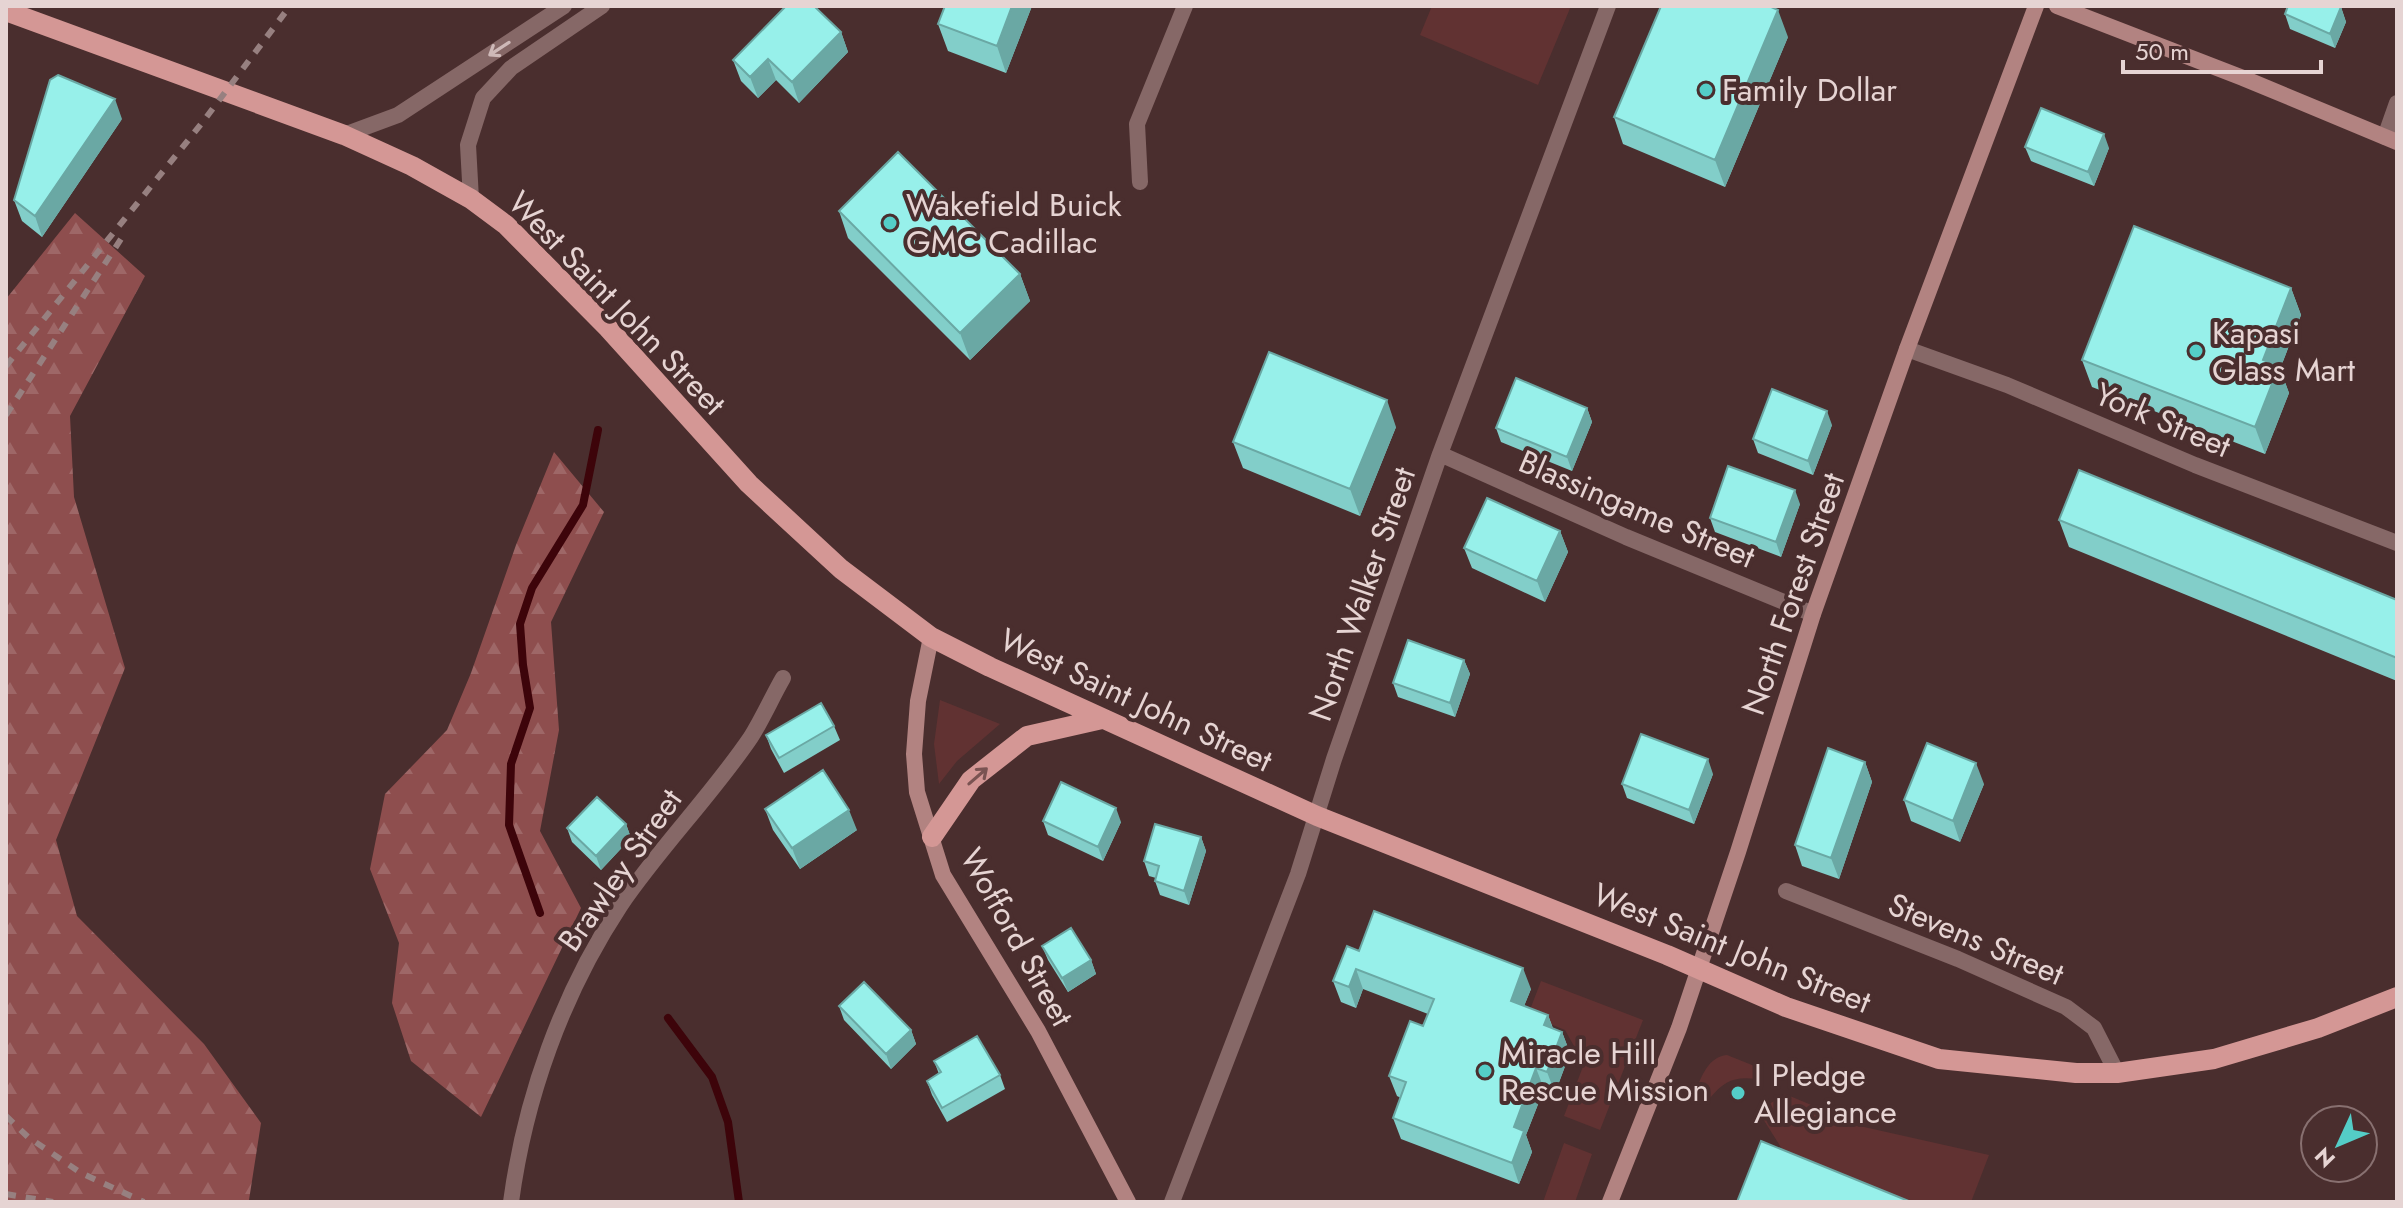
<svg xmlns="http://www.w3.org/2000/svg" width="2403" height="1208" font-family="Jost,sans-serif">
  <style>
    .grass { fill: #613232 }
    .forest { fill: url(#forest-firs) }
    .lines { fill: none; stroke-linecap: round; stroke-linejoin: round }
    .stream { stroke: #3d040a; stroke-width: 8 }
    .street { stroke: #866867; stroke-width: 16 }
    .secondary { stroke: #b28381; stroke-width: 16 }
    .primary { stroke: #d49795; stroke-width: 20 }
    .rail { stroke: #978080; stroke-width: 6; stroke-dasharray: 10 10; stroke-linecap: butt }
    .wall { fill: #82cec9 }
    .shaded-wall { fill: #6aa8a4 }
    .building { fill: #97f0ea; stroke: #6aa8a4; stroke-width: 2 }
    .oneway { stroke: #ceb9b8 }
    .oneway2 { stroke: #7a5352 }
    .poi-dot { fill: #54cdc7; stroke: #4a2e2e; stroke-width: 3 }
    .labels { text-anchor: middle; stroke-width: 8; stroke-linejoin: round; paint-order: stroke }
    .poi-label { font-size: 32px; fill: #e6d4d3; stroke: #4a2e2e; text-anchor: start }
    .street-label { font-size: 32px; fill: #e6d4d3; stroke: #4a2e2e }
  </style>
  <defs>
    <pattern id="forest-firs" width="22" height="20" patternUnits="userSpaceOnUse" patternTransform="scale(2)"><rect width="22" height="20" fill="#8e4e4e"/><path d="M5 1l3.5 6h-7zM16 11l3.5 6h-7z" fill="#9e6767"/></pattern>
  </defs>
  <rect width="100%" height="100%" fill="#4a2e2e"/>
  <path class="grass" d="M1432 6H1571L1538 85 1420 35Z
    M940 700 1000 724 957 761 939 784 934 744Z
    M1541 981 1643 1020 1600 1130 1564 1116 1584 1064 1565 1030 1528 1015Z
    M1727 1055 1762 1069 1757 1079C1734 1076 1724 1081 1710 1098L1695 1092C1702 1076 1708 1057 1727 1055Z
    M1785 1094 1864 1127 1989 1155 1971 1202H1907L1782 1149 1758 1111Z
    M1564 1143 1592 1154 1575 1202H1543Z"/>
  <path class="forest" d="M75 213 145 276 70 416 74 497 125 668 56 840 77 916 204 1044 261 1123 249 1200 217 1202H6V299Z
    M554 452 604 512 551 622 559 730 540 831 581 908 481 1117 411 1061 392 1003 399 943 370 869 385 794 447 730 471 673 516 545Z"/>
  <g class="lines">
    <path class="stream" d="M540 913 509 825 511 764 530 708 523 665 520 624 532 588 583 505 598 430
      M668 1018 712 1077 728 1122 739 1202"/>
    <path class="street" d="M344 135 398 115 564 6
      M2385 137 2397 103
      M1140 182 1137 124 1185 6
      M471 199 468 145 483 98 511 68 602 6
      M1907 349 2007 385 2195 465 2397 543
      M1440 454 1626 537 1813 614
      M1786 891 1958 959 2066 1007 2094 1028 2117 1073
      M511 1202C525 1098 562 994 620 906 660 847 711 796 751 737 763 718 772 697 783 678
      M1172 1202 1298 874 1334 759 1440 454 1608 6"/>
    <path class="secondary" d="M2057 6 2243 78 2397 142
      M931 637 918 701 914 754 917 792 943 875 1038 1031 1128 1202
      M1610 1202 1679 1028 1738 852 1813 614 1907 349 2036 6"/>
    <path class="primary" d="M6 11 344 135 412 166 471 199 506 225 608 328 749 484 841 569 931 637 990 667 1317 816 1667 955 1786 1007 1939 1059 2076 1073H2117L2214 1059 2318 1028 2397 997
      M932 837 971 780 1027 736 1102 719"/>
    <path class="rail" d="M6 366 202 123 290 6
      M6 415 121 239
      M6 1116 28 1137 81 1173 144 1202
      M6 1194 53 1202"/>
  </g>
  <path class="wall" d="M945 6H1032L1006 73 948 51 938 24Z
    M2341 7 2346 22 2335 48 2290 29 2285 14Z
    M841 32 848 52 799 103 776 80 758 98 741 81 733 60Z
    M1788 37 1725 187 1623 144 1614 117Z
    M122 119 42 237 22 221 14 200Z
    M2025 147 2109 148 2094 186 2031 161Z
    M839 211 1020 274 1030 301 970 360 848 238Z
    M2291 288 2301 315 2280 369 2289 393 2265 454 2092 387 2082 360Z
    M1587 408 1592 422 1572 471 1501 442 1496 428Z
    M1832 425 1813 475 1758 453 1753 439Z
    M1396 427 1360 516 1243 468 1233 442Z
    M1800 504 1781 557 1715 532 1710 518Z
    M2059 520 2397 600V681L2069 547Z
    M1560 531 1568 552 1545 602 1472 568 1464 548Z
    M1464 660 1470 674 1455 717 1398 697 1393 683Z
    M834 726 840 740 784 773 771 749 766 735Z
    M1865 762 1872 782 1839 879 1802 866 1795 845Z
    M1713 774 1694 824 1627 798 1622 784Z
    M1984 784 1960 842 1911 821 1904 800Z
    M765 809 857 830 800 869 773 830Z
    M1043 821 1121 822 1103 861 1048 835Z
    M626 824 631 838 601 870 572 842 567 828Z
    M1201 837 1206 851 1189 905 1160 895 1155 881 1156 878 1149 876 1144 861Z
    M1042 946 1091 960 1096 974 1068 992 1048 960Z
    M1359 951 1531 989 1524 1006 1548 1015 1553 1028 1562 1032 1570 1053 1555 1093 1544 1089 1526 1135 1532 1152 1519 1184 1401 1139 1393 1118 1401 1098 1397 1096 1389 1076 1423 1026 1428 1014 1363 989 1356 1008 1341 1002 1333 981Z
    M839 1006 911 1030 916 1044 891 1069 844 1020Z
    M934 1061 1000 1075 1005 1089 947 1122 932 1095 927 1081 939 1074Z"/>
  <path class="shaded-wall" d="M1012 6H1032L1006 73 997 46Z
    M2341 7 2346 22 2335 48 2330 34Z
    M1778 10 1788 37 1725 187 1715 160Z
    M841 32 848 52 799 103 792 82Z
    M768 59 776 80 758 98 750 77Z
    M115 99 122 119 42 237 35 216Z
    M2104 134 2109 148 2094 186 2088 172Z
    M1020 274 1030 301 970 360 960 333Z
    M2291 288 2301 315 2280 369 2289 393 2265 454 2255 427 2263 360Z
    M1387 400 1396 427 1360 516 1350 489Z
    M1587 408 1592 422 1572 471 1567 457Z
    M1827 411 1832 425 1813 475 1808 461Z
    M1795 490 1800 504 1781 557 1776 542Z
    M1560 531 1568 552 1545 602 1537 581Z
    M1464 660 1470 674 1455 717 1450 703Z
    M1708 759 1713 774 1694 824 1689 810Z
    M1865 762 1872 782 1839 879 1831 858Z
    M1976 763 1984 784 1960 842 1953 821Z
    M1116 808 1121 822 1103 861 1098 847Z
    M849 810 857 830 800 869 792 848Z
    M626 824 631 838 601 870 596 856Z
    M1201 837 1206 851 1189 905 1184 891Z
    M1091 960 1096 974 1068 992 1062 978Z
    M1523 968 1531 989 1518 1021 1511 1001Z
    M1356 969 1363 989 1356 1008 1349 987Z
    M1548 1015 1555 1035 1544 1025Z
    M911 1030 916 1044 891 1069 886 1054Z
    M1562 1032 1570 1053 1555 1093 1547 1072Z
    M1536 1068 1544 1089 1526 1135 1532 1152 1519 1184 1512 1163 1514 1127Z"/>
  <path class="building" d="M786 6H814L841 32 792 82 768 59 750 77 733 60Z
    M945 6H1012L997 46 938 24Z
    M1661 6H1769L1778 10 1715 160 1614 117Z
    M2288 6H2338L2341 7 2330 34 2285 14Z
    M58 75 115 99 35 216 14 200 50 80Z
    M2041 108 2104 134 2088 172 2025 147Z
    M898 152 1020 274 960 333 839 211Z
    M2134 226 2291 288 2263 360 2279 366 2255 427 2082 360Z
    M1269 352 1387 400 1350 489 1233 442Z
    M1516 378 1587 408 1567 457 1496 428Z
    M1772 389 1827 411 1808 461 1753 439Z
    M1728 466 1795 490 1776 542 1710 518Z
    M2079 470 2397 600V658L2059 520Z
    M1487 498 1560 531 1537 581 1464 548Z
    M1408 640 1464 660 1450 703 1393 683Z
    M821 703 834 726 779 758 766 735Z
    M1641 734 1708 759 1689 810 1622 784Z
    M1927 743 1976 763 1953 821 1904 800Z
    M1828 748 1865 762 1831 858 1795 845Z
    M823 770 849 810 792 848 765 809Z
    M1061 782 1116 808 1098 847 1043 821Z
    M597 797 626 824 596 856 567 828Z
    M1155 824 1201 837 1184 891 1155 881 1159 866 1144 861Z
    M1374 911 1523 968 1511 1001 1548 1015 1544 1025 1562 1032 1547 1072 1536 1068 1514 1127 1524 1131 1512 1163 1393 1118 1406 1082 1389 1076 1410 1021 1423 1026 1434 999 1356 969 1349 987 1333 981 1347 946 1359 951Z
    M1071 928 1091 960 1062 978 1042 946Z
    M864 982 911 1030 886 1054 839 1006Z
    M977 1036 1000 1075 942 1108 927 1081 941 1072 934 1061Z
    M1761 1141 1911 1202H1737Z"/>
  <defs><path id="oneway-shaft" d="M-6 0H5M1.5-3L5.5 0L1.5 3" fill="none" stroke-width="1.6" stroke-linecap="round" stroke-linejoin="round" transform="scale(2)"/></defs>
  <use class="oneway" href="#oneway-shaft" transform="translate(499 49) rotate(147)"/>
  <use class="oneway2" href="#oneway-shaft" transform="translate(978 776) rotate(-41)"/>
  <g class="poi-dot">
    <circle cx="1706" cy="90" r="8"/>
    <circle cx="890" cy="223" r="8"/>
    <circle cx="2196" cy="351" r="8"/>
    <circle cx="1485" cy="1071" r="8"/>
    <circle cx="1738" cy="1093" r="8"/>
  </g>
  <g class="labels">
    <g class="poi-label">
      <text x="1722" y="101">Family Dollar</text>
      <text x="906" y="216">Wakefield Buick<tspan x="906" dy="37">GMC Cadillac</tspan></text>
      <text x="2212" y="344">Kapasi<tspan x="2212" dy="37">Glass Mart</tspan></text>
      <text x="1501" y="1064">Miracle Hill<tspan x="1501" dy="37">Rescue Mission</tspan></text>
      <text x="1754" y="1086">I Pledge<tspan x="1754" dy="37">Allegiance</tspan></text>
    </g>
    <g class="street-label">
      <text transform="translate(617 303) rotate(46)" y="11">West Saint John Street</text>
      <text transform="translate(2163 420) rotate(23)" y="11">York Street</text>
      <text transform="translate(1637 509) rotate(23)" y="11">Blassingame Street</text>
      <text transform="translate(1362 594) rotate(-71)" y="11">North Walker Street</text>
      <text transform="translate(1793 594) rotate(-71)" y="11">North Forest Street</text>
      <text transform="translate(1136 700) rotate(25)" y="11">West Saint John Street</text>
      <text transform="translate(620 870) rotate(-55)" y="11">Brawley Street</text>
      <text transform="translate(1017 937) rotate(61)" y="11">Wofford Street</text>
      <text transform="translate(1976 939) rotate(23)" y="11">Stevens Street</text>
      <text transform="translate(1732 948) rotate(22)" y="11">West Saint John Street</text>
    </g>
  </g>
  <rect width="2403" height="1208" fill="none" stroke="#e6d4d3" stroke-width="16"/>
  <g transform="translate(2339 1144) rotate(226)"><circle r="38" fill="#4a2e2e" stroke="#887070" stroke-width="2"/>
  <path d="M0-6L14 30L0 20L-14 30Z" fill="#54cdc7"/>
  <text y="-12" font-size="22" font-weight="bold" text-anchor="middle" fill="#e6d4d3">N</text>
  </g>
  <path d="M2123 60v12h198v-12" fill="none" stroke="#e6d4d3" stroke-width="4"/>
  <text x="2135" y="60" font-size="24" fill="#e6d4d3" stroke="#4a2e2e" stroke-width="6" paint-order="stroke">50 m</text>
</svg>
